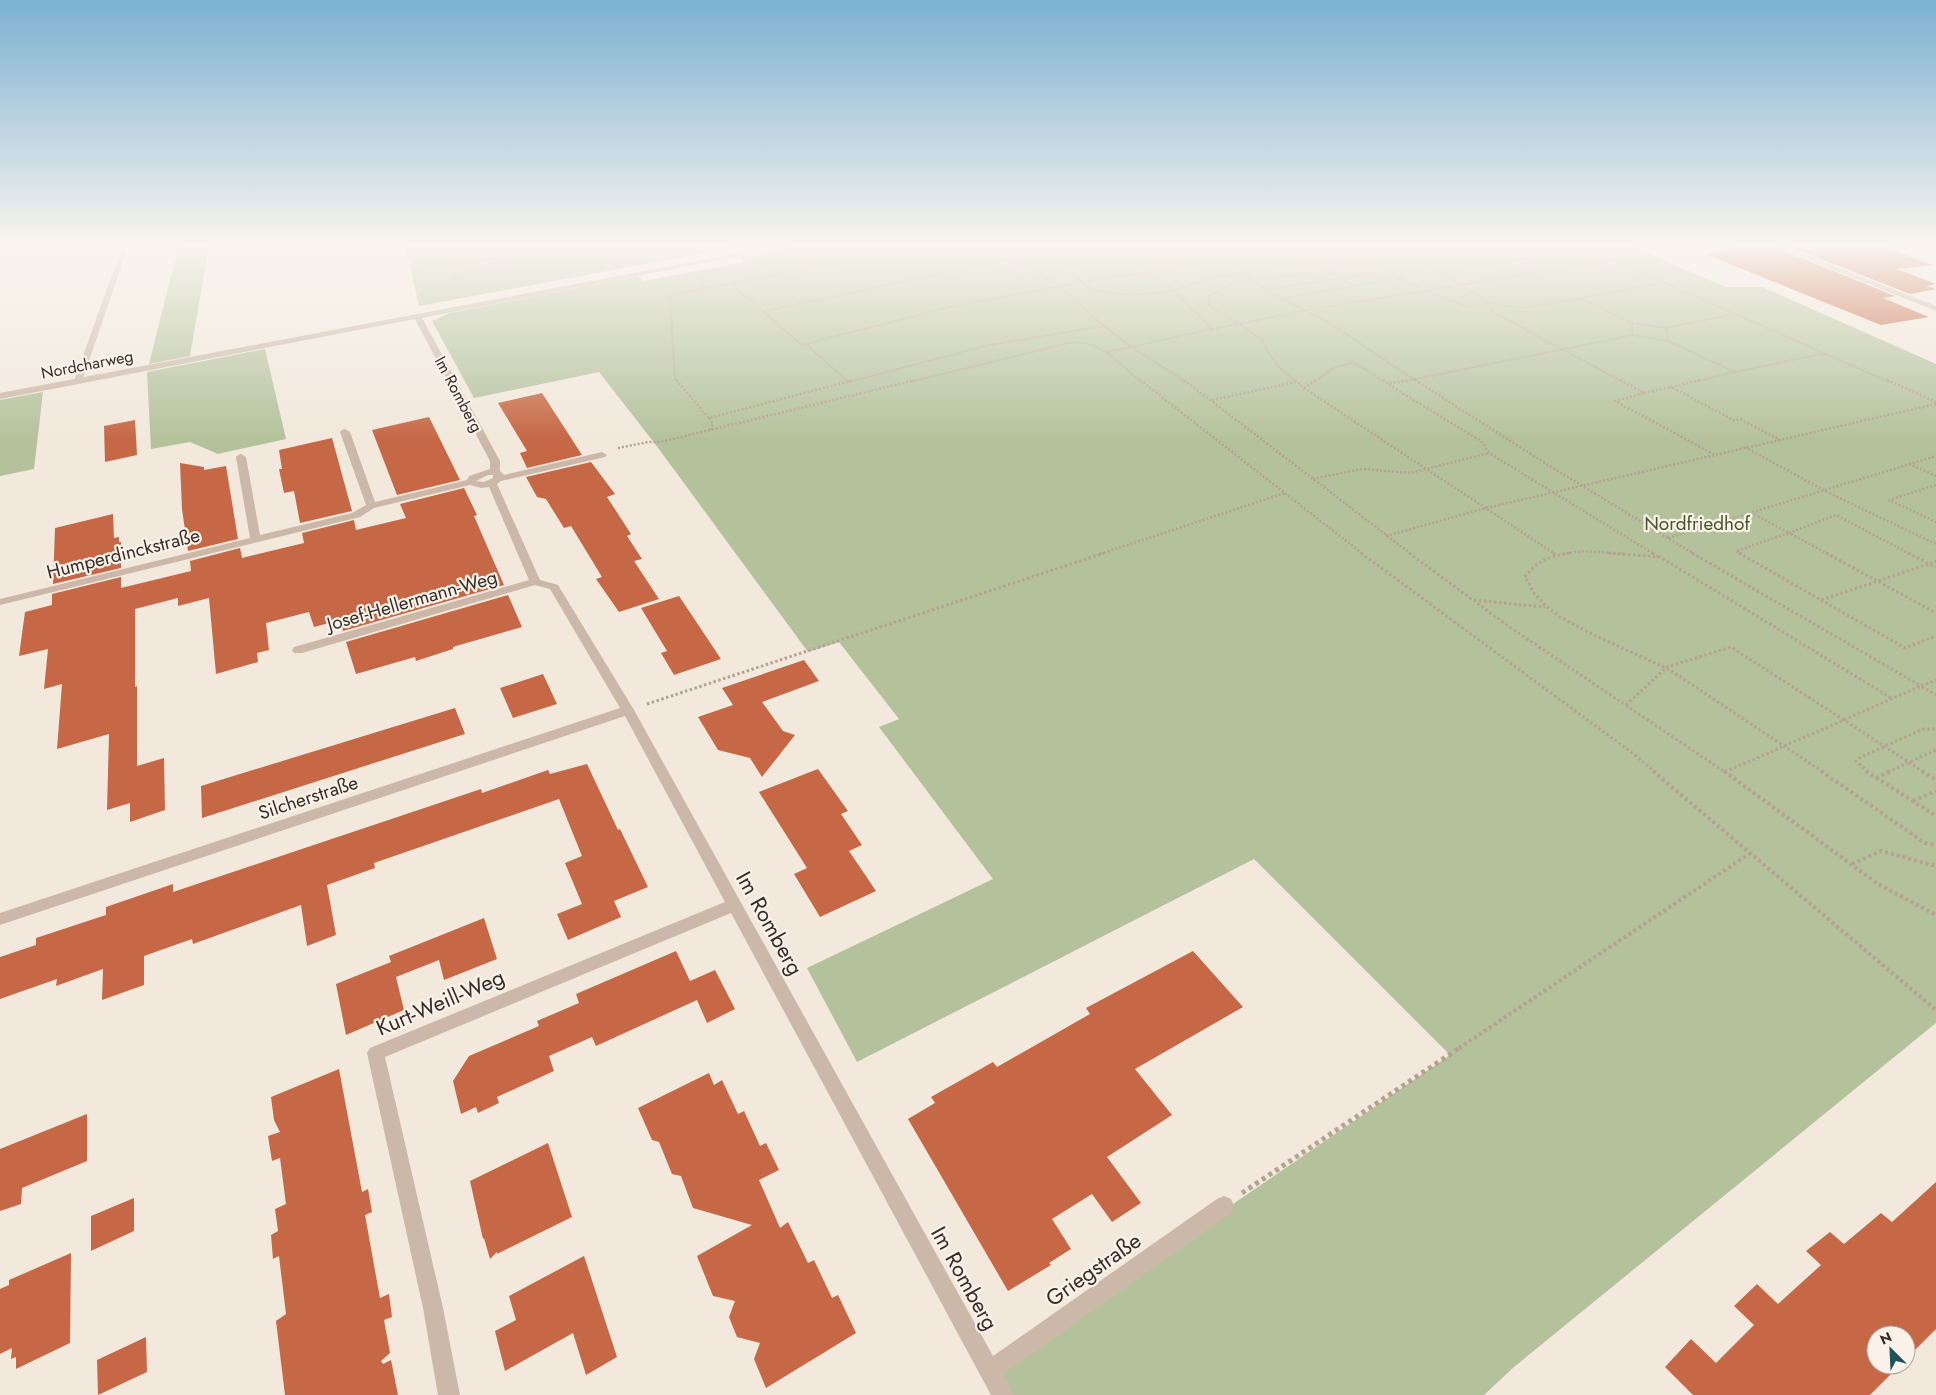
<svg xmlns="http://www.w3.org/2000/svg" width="1936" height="1395" font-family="Jost,sans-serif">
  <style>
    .green { fill: #b4c29c }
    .building { fill: #c66846 }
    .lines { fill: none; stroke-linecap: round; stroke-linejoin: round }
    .path-far4 { stroke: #b6a292; stroke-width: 2; stroke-dasharray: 1 1; stroke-linecap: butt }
    .path-far3 { stroke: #b6a292; stroke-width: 2.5; stroke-dasharray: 2 2; stroke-linecap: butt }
    .path-far2 { stroke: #b6a292; stroke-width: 3; stroke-dasharray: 2.5 2.5; stroke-linecap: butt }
    .path-far1 { stroke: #b6a292; stroke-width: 4; stroke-dasharray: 3 3; stroke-linecap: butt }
    .path { stroke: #b6a292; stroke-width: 5; stroke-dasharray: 4 4; stroke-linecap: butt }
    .service { fill: #cbb8a8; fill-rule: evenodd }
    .minor { fill: #cbb8a8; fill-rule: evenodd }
    .labels { text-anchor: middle; stroke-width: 4.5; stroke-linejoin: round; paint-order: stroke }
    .far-street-label { font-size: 16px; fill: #372d28; stroke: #faf2e9 }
    .park-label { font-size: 19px; fill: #46562c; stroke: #faf2e9 }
    .street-label { font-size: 19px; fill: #372d28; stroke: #faf2e9 }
    .near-street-label { font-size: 22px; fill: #372d28; stroke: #faf2e9 }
  </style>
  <rect width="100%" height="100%" fill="#f2e8dc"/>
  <path class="green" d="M179 244H209L190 356 149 364Z
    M405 244H753L419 306Z
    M809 244H1628L1725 287H1762L1936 364V1023L1514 1367 1484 1395H1003L990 1371 1450 1055 1254 859 857 1062 807 968 993 879 879 727 899 719 839 642 808 652 656 445 599 372 474 398 432 321 450 313 638 276 643 281 745 262 741 257Z
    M265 349 286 439 218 454 190 442 151 449 147 372Z
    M43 392 34 469 0 476V400Z"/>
  <path class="building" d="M1767 244 1895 296 1883 298 1929 317 1881 325 1705 254 1745 246Z
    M1783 244H1877L1933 265 1897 269 1936 284 1927 286 1936 289 1910 294Z
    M542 393 582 455 527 468 520 453 527 451 498 403Z
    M429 417 460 480 397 495 372 430Z
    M135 420 137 455 105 462 104 426Z
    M332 438 352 511 300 523 294 491 284 493 279 469H282L279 450Z
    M591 462 615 494 607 497 631 534 627 536 642 559 634 561 659 599 619 612 596 579 602 577 571 526 564 528 546 499 537 497 526 477Z
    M180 463 204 467V470L226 466 238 539 188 551 182 509Z
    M464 488 477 515 474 516 504 585 343 631 340 620 314 627 309 612 266 623 269 650 257 653 258 662 216 674 209 598 178 606V598L135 609V687L137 686V766L164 758 165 810 130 822V803L107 810 109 734 57 749 62 684 44 689 48 649 19 656 25 612 52 605V594L121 577V588L191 571 190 561 240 548 242 558 304 543 302 533 354 520 356 530 406 518 400 504Z
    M113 514 114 538 119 537V542H121V568L53 584 55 528Z
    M508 595 522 627 456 646 453 647V649L416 661 415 657 356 674 346 642Z
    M679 596 721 659 674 675 661 653 667 651 641 608Z
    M804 660 819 681 762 702 783 731 795 735 762 777 750 758 718 750 698 717 733 705 722 688Z
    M543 674 557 704 513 718 500 688Z
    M455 708 465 734 202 818 201 786Z
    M587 764 618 830 620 829 648 887 614 901 621 917 568 940 557 914 582 904 565 863 582 856 559 799 374 863 375 868 327 885 336 935 307 946 301 905 193 944 192 939 144 956V985L102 1000 103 969 56 986 57 979 0 999V957L36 945V938L106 915V907L173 884V892L481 789 482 793 548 770 550 774Z
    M818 769 848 811 841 814 862 845 849 851 876 891 820 917 794 874 807 868 759 792Z
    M484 918 497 959 444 980 439 960 396 977 404 1010 346 1035 336 984 391 962 389 956Z
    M676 951 690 981 715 970 735 1009 707 1023 697 1000 596 1046 592 1037 549 1056 554 1071 497 1097 499 1103 478 1113 476 1107 461 1114 453 1081 469 1056 539 1026 537 1021 579 1003 576 994Z
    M1193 951 1243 1007 1135 1069 1172 1115 1107 1157 1141 1203 1112 1222 1092 1194 1052 1219 1071 1249 1049 1263 1051 1265 1008 1291 908 1119 935 1103 931 1097 993 1062 997 1067 1090 1014 1086 1008Z
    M339 1069 362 1192 368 1189 372 1212 365 1215 380 1298 389 1294 392 1317 384 1320 390 1353 381 1361 383 1364 391 1360 398 1395H285L276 1321 286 1314 279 1256 273 1259 271 1235 278 1231 275 1209 286 1204 280 1158 272 1161 268 1136 280 1132 274 1120 271 1097Z
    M709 1073 714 1085 722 1080 738 1114 744 1111 760 1146 766 1143 779 1170 759 1180 780 1228 788 1222 808 1263 814 1260 832 1298 838 1295 856 1333 766 1388 754 1359 760 1343 737 1337 729 1317 735 1301 713 1296 697 1256 752 1225 693 1208 681 1176 672 1174 659 1142 652 1140 638 1108Z
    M87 1114V1161L22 1188 21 1204 0 1211V1149Z
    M548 1143 572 1217 497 1254V1252L490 1259 484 1238 483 1239 470 1181Z
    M1936 1182V1329L1906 1359V1335H1876V1365H1900L1870 1395H1693L1665 1367 1691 1339 1716 1363 1754 1325 1734 1306 1757 1284 1778 1304 1821 1265 1806 1251 1830 1232 1844 1244 1881 1213 1892 1222Z
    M134 1198V1231L91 1251V1216Z
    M71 1253 70 1343 16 1369V1357L11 1359 12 1348 0 1354V1289L9 1285V1280Z
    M584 1256 617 1357 586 1375 573 1333 505 1371 495 1331 516 1320 509 1296Z
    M146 1337 147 1372 98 1395 97 1360Z"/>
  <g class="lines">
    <path class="path-far4" d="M446 244 457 282
      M992 244 1059 286 1104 326
      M1090 244 1116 249 1187 244
      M1222 244 1220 248C1244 285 1290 301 1327 322 1358 341 1387 362 1417 382
      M1547 244 1563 252 1441 272 1489 303 1493 312 1623 382
      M1582 244 1613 260 1889 382
      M1116 249 1174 291C1147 294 1100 300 1078 280 1075 276 1072 271 1069 267L1094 253Z
      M1397 249 1441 272
      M1613 260 1425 291 1469 307 1489 303 1524 308 1664 283
      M419 269 599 244
      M697 278 706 288
      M1256 281 1372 263 1358 255
      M731 284 802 345 806 344 848 382
      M1271 289 1386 271
      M1174 291 1209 278 1406 248 1399 244
      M1286 298 1401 278
      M762 312 1014 258
      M1632 323 1666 328
      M1239 324 1209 306V296L1236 282 1252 280
      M1212 329 1239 324
      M1633 335 1668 341
      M806 344 945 308 1109 277 1166 270 1239 251 1257 249 1296 254 1355 286
      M1108 352 1212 329 1174 291
      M1735 372 1826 353
      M677 382 675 379 670 295 937 244
      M849 382 989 345 1104 326 1130 346 1186 382
      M910 382 1069 343C1100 338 1119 364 1141 382
      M1296 382 1275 363 1261 339 1239 324 1306 310 1425 291 1372 263
      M1314 382 1334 368 1354 362 1385 382
      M1401 382 1633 335 1632 323 1581 299
      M1694 382 1735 372 1668 341 1666 328 1734 314"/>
    <path class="path-far3" d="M676 380 709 418 854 380
      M847 380 849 382
      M1140 380 1363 554
      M1184 380 1411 554
      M1295 380 1304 388 1316 380
      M1383 380 1389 384 1408 380
      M1415 380 1540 460 1694 554
      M1620 380 1644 393 1615 401 1715 455 1936 404
      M1700 380 1671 387 1735 421 1740 419 1778 439
      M1887 380 1936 402
      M1389 385 1481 441 1489 453 1654 554
      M1304 388 1555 554
      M1644 393 1671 387
      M1212 400 1296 382
      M709 418 713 424 710 430
      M1745 447 1825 491 1936 544
      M618 448 648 442H661L915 380
      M1909 464 1936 476
      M1313 479 1361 469 1410 473 1489 453
      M1936 485 1889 500 1936 522
      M1386 536 1486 508 1715 455
      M1668 538 1936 456
      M1100 554 1285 493
      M1562 554 1583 551 1624 554
      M1742 554 1736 551 1789 533 1752 513
      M1828 554 1789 533 1836 515 1910 554"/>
    <path class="path-far2" d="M1361 553 1631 752 1655 772
      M1409 553 1511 628 1725 772
      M1553 553 1556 555
      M1570 553C1551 556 1536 561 1525 577L1534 593 1546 606 1560 617 1592 634 1670 670 1823 772
      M1608 553 1660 557 1893 699
      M1652 553 1659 557
      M1692 553 1921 686 1936 680
      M1739 553 1821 600 1929 564 1936 567
      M1826 553 1936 613
      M1908 553 1929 564 1936 561
      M1474 600 1545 607
      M1821 600 1905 648 1936 636
      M647 704 1104 553
      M1626 705 1667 667 1731 647 1924 772
      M1725 772 1921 686 1936 695
      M1868 772 1856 761 1861 757 1923 729H1936
      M1888 772 1936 750"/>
    <path class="path-far1" d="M1653 771 1936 1010
      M1724 771 1878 884 1936 915
      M1821 771 1925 843 1936 845
      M1866 771 1936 816
      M1922 771 1936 780
      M1725 772 1727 771
      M1876 778 1891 771
      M1913 801 1936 791
      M1852 864 1881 851 1936 866
      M1459 1048 1749 854"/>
    <path class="path" d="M1242 1193 1461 1047"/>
    <path class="service" d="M123 244H129L82 381 75 383 74 381Z"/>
    <path class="minor" d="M787 244H801L422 318 500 461V471L504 475 602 452 607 455 605 457 501 481 497 484 540 580 558 585 634 710 993 1356 1217 1199 1224 1196 1231 1199 1234 1206 1231 1213 1003 1374 1014 1395H991L731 913 385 1057 443 1308 460 1395H438L423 1308 367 1053 370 1048 725 902 625 716 0 925V913L620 708 550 589 535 585 302 653H294L292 650 294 647 529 580 489 487 481 488 470 485 374 508 360 517 0 605V599L250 538 236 457 238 455 241 454 246 457 260 535 352 513 366 505 340 432 342 430 345 429 350 432 375 502 467 480 469 476 490 469V461L415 319 0 399V393ZM488 475H493V478L484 482 476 481Z
      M1769 244H1778L1936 306V311Z"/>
  </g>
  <linearGradient id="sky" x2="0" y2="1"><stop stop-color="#7cb1d2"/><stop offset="0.56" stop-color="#f9f5ef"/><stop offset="1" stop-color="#f9f5ef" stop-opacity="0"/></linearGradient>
  <rect width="1936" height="439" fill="url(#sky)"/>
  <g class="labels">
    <g class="far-street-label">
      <text transform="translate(87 364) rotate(-11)" y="6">Nordcharweg</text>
      <text transform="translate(459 394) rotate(62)" y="6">Im Romberg</text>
    </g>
    <g class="park-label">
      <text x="1697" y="530">Nordfriedhof</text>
    </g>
    <g class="street-label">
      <text transform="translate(123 553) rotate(-14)" y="7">Humperdinckstraße</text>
      <text transform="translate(412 600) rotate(-16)" y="7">Josef-Hellermann-Weg</text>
      <text transform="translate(308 797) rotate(-18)" y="7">Silcherstraße</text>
    </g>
    <g class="near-street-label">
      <text transform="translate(770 923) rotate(61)" y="8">Im Romberg</text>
      <text transform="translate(440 1002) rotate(-23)" y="8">Kurt-Weill-Weg</text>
      <text transform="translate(1093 1269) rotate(-35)" y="8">Griegstraße</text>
      <text transform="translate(965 1278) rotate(61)" y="8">Im Romberg</text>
    </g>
  </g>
  <g transform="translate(1891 1350) rotate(336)"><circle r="24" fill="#faf2e9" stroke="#aca39c"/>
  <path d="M0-4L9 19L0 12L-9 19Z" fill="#1e5459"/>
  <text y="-8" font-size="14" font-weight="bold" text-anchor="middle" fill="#372d28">N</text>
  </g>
</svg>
